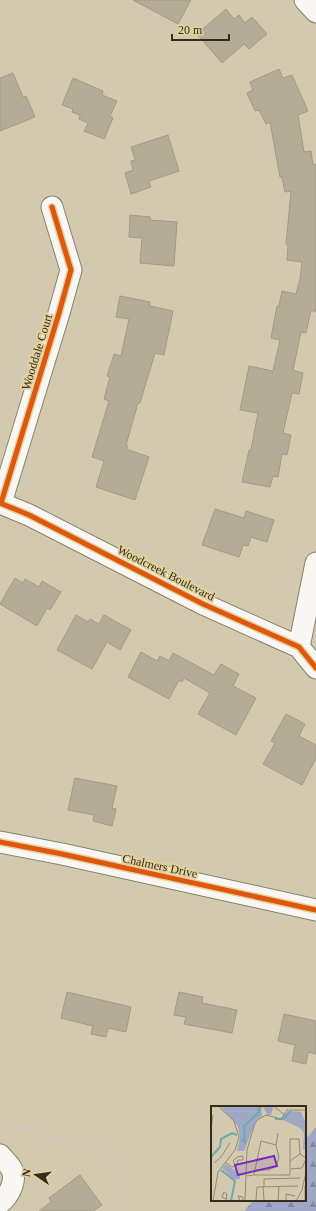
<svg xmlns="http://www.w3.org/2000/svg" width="316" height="1211" font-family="'Times New Roman',serif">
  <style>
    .forest { fill: url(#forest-firs) }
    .building { fill: #b4ac97; stroke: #a29a84 }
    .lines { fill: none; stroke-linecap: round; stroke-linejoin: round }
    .minor-casing { stroke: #89826c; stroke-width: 23 }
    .path { stroke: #cac8c0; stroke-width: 2.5; stroke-dasharray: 3 3; stroke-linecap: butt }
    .minor { stroke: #f8f7f3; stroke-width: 21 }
    .cycleway-casing { stroke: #e2d19f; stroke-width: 8 }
    .cycleway { stroke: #df570d; stroke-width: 5 }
    .labels { text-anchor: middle; stroke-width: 4; stroke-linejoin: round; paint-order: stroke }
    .street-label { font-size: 12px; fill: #332c18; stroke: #e2d19f }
    .inset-river { fill: none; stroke: #68acaf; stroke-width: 2 }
    .inset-road { fill: none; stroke: #938a72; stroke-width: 1 }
    .view { fill: #7b2cbf; fill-opacity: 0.15; stroke: #7b2cbf; stroke-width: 2 }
    .inset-edge { fill: none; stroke: #332c18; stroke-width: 2 }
  </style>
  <defs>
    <pattern id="forest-firs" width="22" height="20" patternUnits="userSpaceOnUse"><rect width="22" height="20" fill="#9fa7c5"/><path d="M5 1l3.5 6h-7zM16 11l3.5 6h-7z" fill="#82889f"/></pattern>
  </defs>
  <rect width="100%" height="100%" fill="#d3c9ae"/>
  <path class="forest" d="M315 1128H316V1211H244L254 1200H305V1140Z"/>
  <path class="building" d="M133 0H191L178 24Z
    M226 9 234 19 239 15 245 23 252 17 267 34 249 49 244 44 222 63 197 34Z
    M279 69 283 78 292 75 308 111 298 115 304 152 311 151 313 165 316 164V312L311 310 306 333 301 332 293 370 303 373 299 394 292 393 283 433 291 435 287 455 282 454 278 477 273 476 270 487 242 482 249 450H251L258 413 240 410 249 366 273 371 280 340 271 338 277 306H279L282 291 296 294 300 279 302 262 287 260 288 245H286L291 191 285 192 282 177H280L270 122 266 124 259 110 255 111 247 93 253 90 250 82Z
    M13 73 23 97 26 96 35 117 0 131V78Z
    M73 78 103 91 102 95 117 101 110 116 113 118 104 139 84 131 88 123 79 119 80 115 72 112 73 109 62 105Z
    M168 135 179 171 149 181 151 187 131 194 125 173 133 170 131 161 135 160 131 147Z
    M130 215 150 217V220L177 222 174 266 140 263 142 238 129 237Z
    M120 296 150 302V306L173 311 164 355 155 353 140 403H138L126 445 128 446 126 449 149 457 135 500 96 487 104 461 92 457 109 401 104 399 110 377 107 376 114 354 121 356 129 319 116 317Z
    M215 509 244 518 246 511 274 520 267 542 251 537 248 546 243 545 239 557 202 545Z
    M15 578 23 583 25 579 39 587 42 581 61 592 50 610 47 608 37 626 0 604Z
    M76 615 88 622 90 619 99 624 104 615 131 630 120 650 107 642 92 669 57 650Z
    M141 652 157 661 160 656 169 661 173 653 214 675 221 664 239 674 233 686 256 698 236 735 198 714 210 693 184 678 182 682 179 680 169 699 128 677Z
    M286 714 305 724 299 736 316 745V758L302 785 263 764 275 743 271 741Z
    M75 778 117 786 112 808 116 809 112 826 93 821 94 815 68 810Z
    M67 992 131 1007 126 1032 108 1028 106 1037 91 1034 93 1026 61 1018Z
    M179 992 203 997 202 1003 237 1010 232 1033 184 1024 186 1017 174 1015Z
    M284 1014 316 1021V1054L308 1052 306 1064 292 1061 295 1045 278 1041Z
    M80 1175 102 1205 93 1211H39L51 1202 49 1198Z"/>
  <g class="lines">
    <g class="minor-casing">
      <path id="minor" d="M305 0 316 12
        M0 503 29 515 203 604 299 647 316 668
        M1 503 59 313 71 270 52 207
        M299 647 316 563
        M0 842 62 854 316 910
        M0 1155C3 1159 8 1163 11 1168 18 1179 9 1196 0 1203"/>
    </g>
    <path class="path" d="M0 1122 107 1150 125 1164 130 1178 128 1194 121 1211"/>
    <use href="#minor" class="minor"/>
    <g class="cycleway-casing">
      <path id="cycleway" d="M0 503 29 515 203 604 299 647 316 668
        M1 503 59 313 71 270 52 207
        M0 842 62 854 316 910"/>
    </g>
    <use href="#cycleway" class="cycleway"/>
  </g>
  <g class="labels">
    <g class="street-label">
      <text transform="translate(37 352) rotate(-73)" y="4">Wooddale Court</text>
      <text transform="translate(166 573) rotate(27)" y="4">Woodcreek Boulevard</text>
      <text transform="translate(160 866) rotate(12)" y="4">Chalmers Drive</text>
    </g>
  </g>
  <g transform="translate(211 1106)">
    <rect width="95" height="95" fill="#d3c9ae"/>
    <path d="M9 0H60L62 2 60 9H56L52 0 50 2 51 10 45 14 33 45H26L29 32 27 20ZM78 5 90 6 95 17V43H92L93 27 89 22 72 14ZM15 58 29 68V73H23L11 62Z" fill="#9fa7c5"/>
    <path class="inset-river" d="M64 13H72L79 5M30 33 34 36 33 20 48 6V1L53 0M0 51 9 41 10 33 21 27 26 29M10 64 24 75 20 95"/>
    <path class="inset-road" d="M62 0 74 9M78 4H95M0 22 2 9M65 39 67 27M79 55 89 48M14 56 21 61 26 59 27 54H32V50L26 51 22 55 24 58M3 57 10 51 19 37M80 63 91 62 95 53M43 69H79V33H88L89 48 95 52M36 70 43 69 50 35 65 39 68 52 65 60 58 64H45M52 80 53 95M53 80V73L89 72M94 80V95M2 95 7 66 24 44 28 31 23 15 7 0M15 95 16 88 13 86 11 91 15 93M29 95 27 90 32 91V95M34 95 36 44 43 20 46 14 55 9 70 13 77 3M45 95 46 81 87 80M67 95 68 80M75 95V88L84 90M85 95 91 84 95 66"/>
    <path class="view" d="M63 50 66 60 27 69 24 59Z"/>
    <rect width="95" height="95" class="inset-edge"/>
  </g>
  <g transform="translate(36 1175) rotate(283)" stroke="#e2d19f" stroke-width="3" paint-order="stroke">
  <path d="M0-3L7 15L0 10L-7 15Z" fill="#332c18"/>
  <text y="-6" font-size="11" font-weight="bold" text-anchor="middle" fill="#332c18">N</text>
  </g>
  <path d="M172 34v6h57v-6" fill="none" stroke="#332c18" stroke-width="2"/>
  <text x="178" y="34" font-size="12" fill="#332c18" stroke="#e2d19f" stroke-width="3" paint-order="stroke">20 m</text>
</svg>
